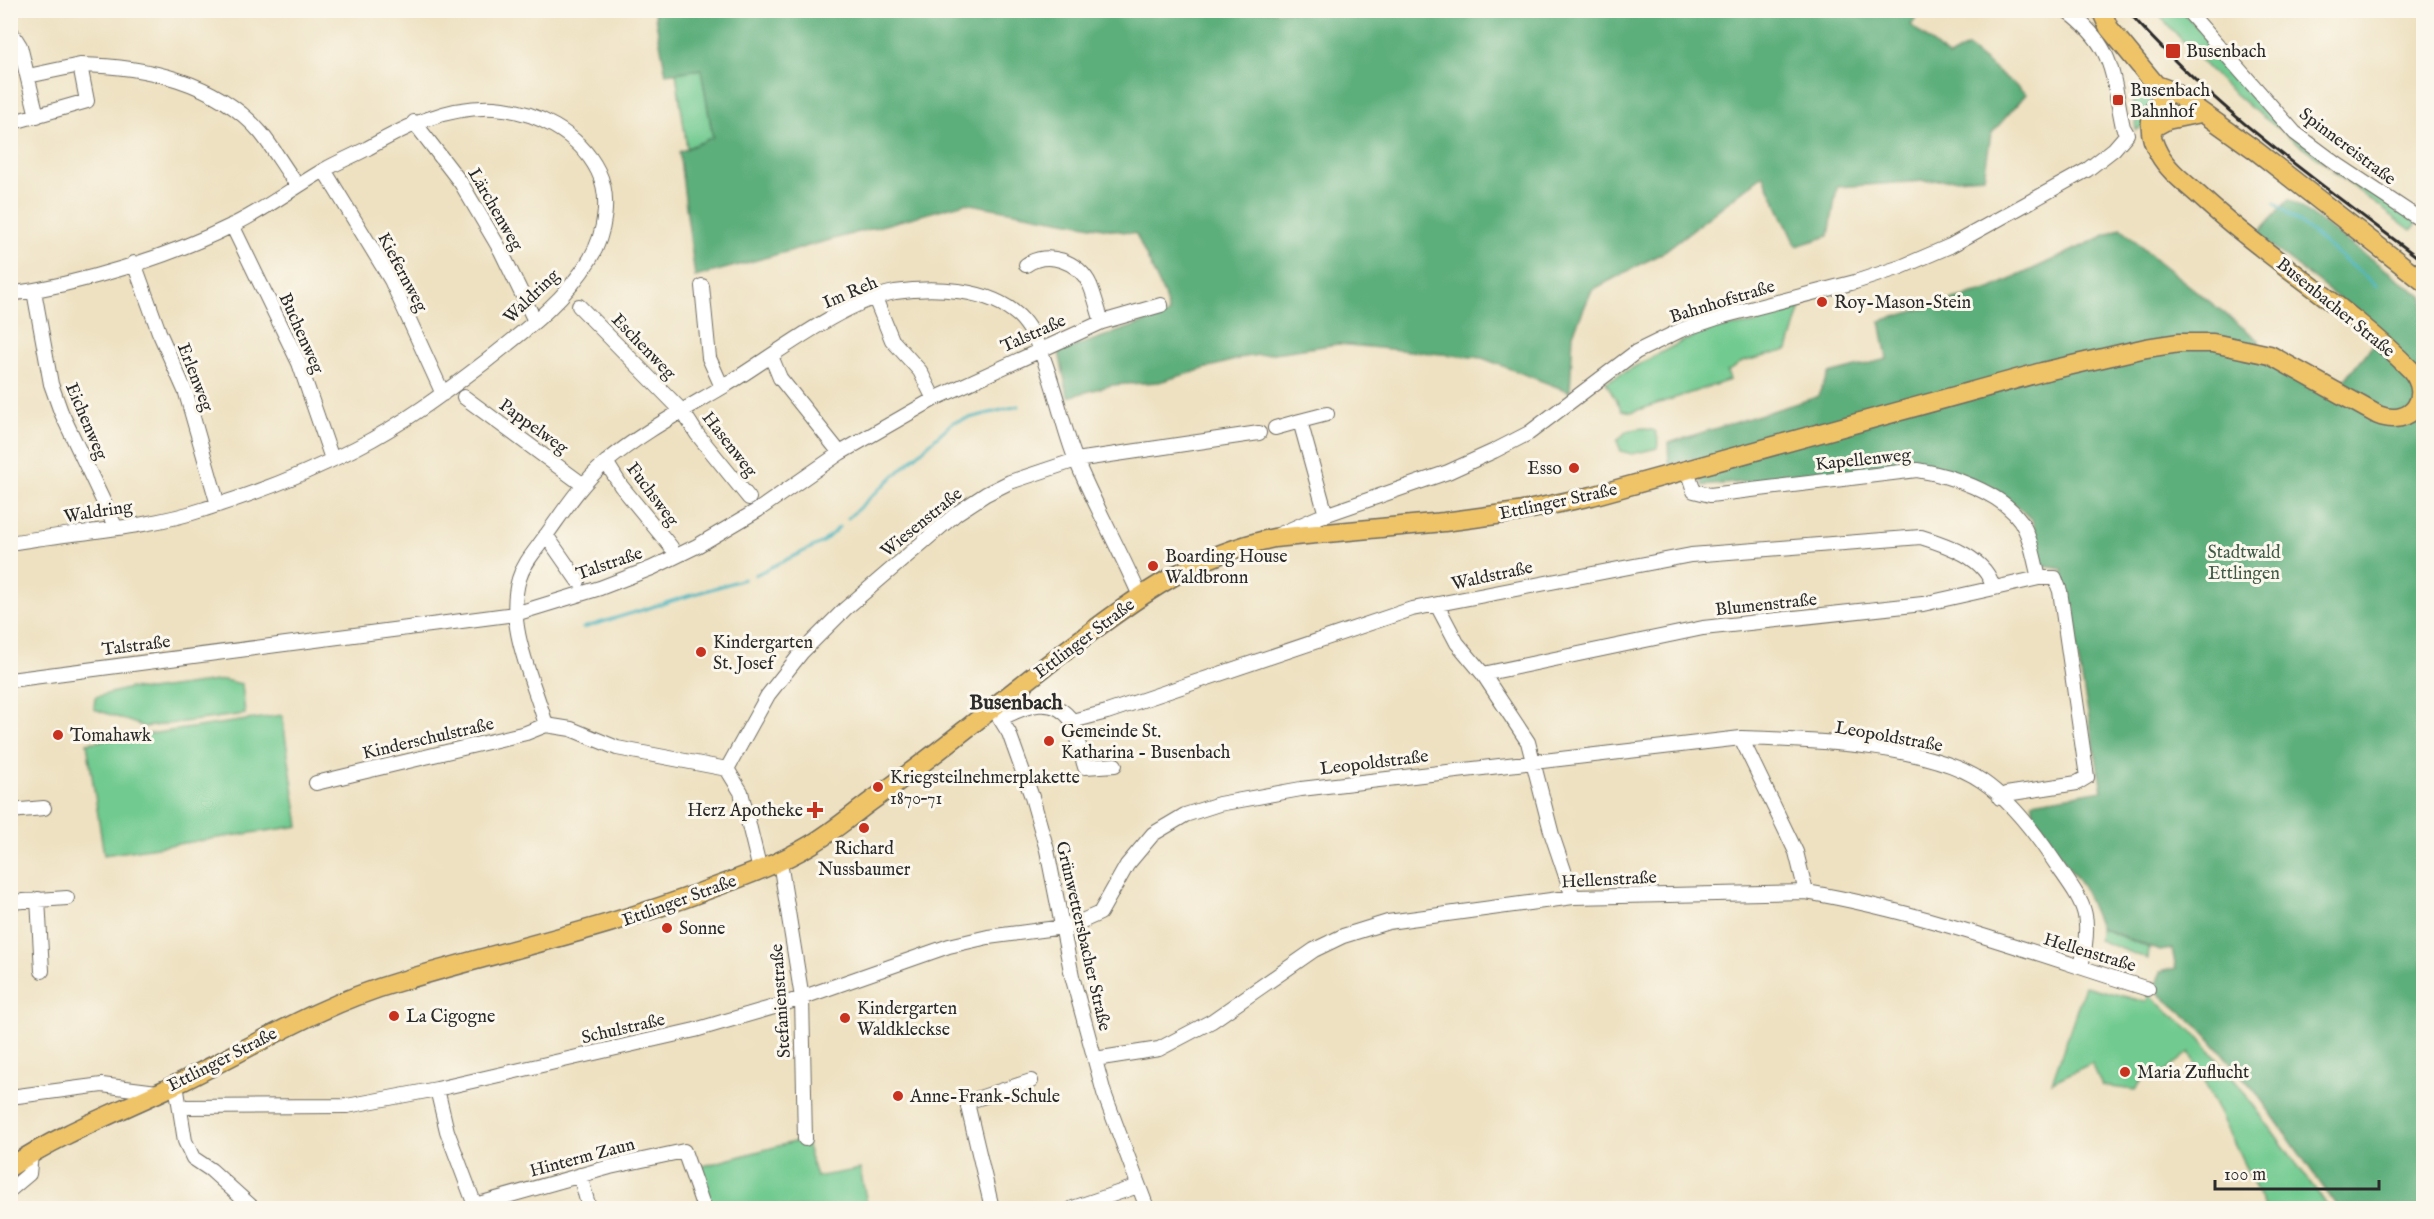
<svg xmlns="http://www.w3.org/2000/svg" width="2434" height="1219" font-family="'IM FELL English',serif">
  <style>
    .green { fill: #71ca90; stroke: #4e7a5e; stroke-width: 1.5 }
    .forest { fill: #5cae7a; stroke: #446c52; stroke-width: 1.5 }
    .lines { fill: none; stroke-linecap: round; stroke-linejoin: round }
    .stream { stroke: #44b3be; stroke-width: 3 }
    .minor-casing { stroke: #6f6b60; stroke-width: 16 }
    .major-casing { stroke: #6f6b60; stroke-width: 21 }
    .minor { stroke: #fff; stroke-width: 14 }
    .major { stroke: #efc469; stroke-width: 18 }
    .rail { stroke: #2b2b2b; stroke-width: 3 }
    .poi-dot { fill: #c8321e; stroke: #fbf7ec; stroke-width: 2 }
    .labels { text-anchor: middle; stroke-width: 6; stroke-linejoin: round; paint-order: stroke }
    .poi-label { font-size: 18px; fill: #2b2b2b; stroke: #fbf7ec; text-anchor: start }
    .street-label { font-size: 18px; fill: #2b2b2b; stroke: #fbf7ec }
    .park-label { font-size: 18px; fill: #405b49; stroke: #fbf7ec }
    .quarter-label { font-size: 21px; font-weight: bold; fill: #2b2b2b; stroke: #fbf7ec }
  </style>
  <rect width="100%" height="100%" fill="#fbf7ec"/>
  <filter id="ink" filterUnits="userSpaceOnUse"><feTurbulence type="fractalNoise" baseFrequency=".0167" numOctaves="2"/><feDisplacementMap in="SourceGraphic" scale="12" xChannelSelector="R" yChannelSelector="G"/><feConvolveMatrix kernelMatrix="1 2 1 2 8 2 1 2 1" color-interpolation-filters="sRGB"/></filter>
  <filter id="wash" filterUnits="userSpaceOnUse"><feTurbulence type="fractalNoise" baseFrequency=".008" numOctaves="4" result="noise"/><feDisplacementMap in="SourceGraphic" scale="24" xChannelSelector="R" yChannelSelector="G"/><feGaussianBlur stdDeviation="1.35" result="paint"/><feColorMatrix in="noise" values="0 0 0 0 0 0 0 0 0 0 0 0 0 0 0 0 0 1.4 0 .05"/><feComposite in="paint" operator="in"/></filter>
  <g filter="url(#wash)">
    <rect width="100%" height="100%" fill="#eee1c1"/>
    <path class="green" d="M2155 11H2182L2330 167 2251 108 2219 80Z
      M701 69 713 138 687 148 676 73Z
      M2146 84C2155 98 2149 111 2144 126L2136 130 2135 123 2138 121 2135 104 2132 103Z
      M2334 170 2418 223 2411 230 2332 171Z
      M1801 307 1788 350 1742 362 1727 372 1730 380 1632 412 1622 410 1606 382 1681 342 1715 329 1758 323 1767 316Z
      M1642 428 1655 431 1659 441 1657 448 1632 454 1621 451 1617 441 1627 431Z
      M224 680 242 684 245 714 145 727 94 709 95 697 130 688 149 690Z
      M282 715 299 826 104 855 87 743Z
      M2100 928 2149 948 2148 959 2098 940Z
      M2085 986 2146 1002 2149 995 2200 1038 2240 1087 2329 1208H2265L2190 1052 2159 1077 2148 1073 2135 1090 2102 1086 2092 1063 2052 1082Z
      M805 1139 816 1177 860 1169 868 1208H710L696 1168Z"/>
    <path class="forest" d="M654 11H1922L1911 25 1949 57 1967 47 2026 94 1991 134 1984 177 1837 187 1829 236 1796 246 1763 175 1662 253 1592 290 1573 334 1570 392 1482 358 1338 344 1245 357 1159 382 1112 385 1068 397 1059 352 1169 314 1164 295 1136 234 965 203 695 277 679 152 713 137 701 69 666 74Z
      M2289 199 2423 297V1208H2338L2255 1091 2203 1031 2155 990 2160 972 2176 968 2172 949 2159 951 2100 927 2083 887 2035 820 2032 802 2102 790 2062 569 2043 566 2032 519 1994 488 1930 463 1703 486 1694 458 1669 465 1668 443 1817 397 1829 374 1887 359 1880 321 1990 289 2121 228 2159 262 2260 341 2251 357 2275 366 2329 399 2383 333 2257 235Z"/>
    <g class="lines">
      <path class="stream" d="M2275 203 2377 286
        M848 518 953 422 1018 406
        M755 575 823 542 839 527
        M583 628 744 579"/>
    </g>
  </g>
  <g filter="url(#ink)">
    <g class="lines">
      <g class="minor-casing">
        <path id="minor" d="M2066 10C2115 47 2111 71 2123 127L2127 134
          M2187 10 2295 133 2338 165 2424 222
          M10 30 20 46 37 116
          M28 76 80 65
          M414 122 461 183 501 251 535 321
          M10 123 87 101 80 65C144 66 217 81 261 133 274 149 285 169 298 186
          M324 170 391 280 443 394
          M232 225 299 363 332 459
          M134 263 159 332 186 393 218 505
          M1026 265C1047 250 1079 261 1090 285 1095 297 1098 310 1102 322
          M702 286 709 358 722 387
          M34 291 51 384 61 412 115 526
          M10 294C81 284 169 257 233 225 264 210 293 188 324 170 338 162 353 156 368 148 407 126 446 106 494 108 536 111 579 133 598 171 611 197 605 234 590 259 565 301 523 332 485 362 443 394 403 424 356 448 308 473 257 493 205 509 145 529 73 532 10 543
          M875 298 892 340 920 371 934 399
          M579 306 683 412 697 434 749 498
          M771 356 780 378 840 453
          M464 397 582 484
          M1275 428 1300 421
          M606 462 621 486 671 547
          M1687 470 1694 491 1710 495 1917 470C1949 475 2000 492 2020 520 2031 537 2034 559 2039 578
          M1326 515 1300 421 1327 414
          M546 535 578 581
          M1278 535 1319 517 1448 472 1494 451 1529 433 1636 352 1681 330 1723 316 1855 282 1901 267 1950 246 2087 170 2114 149 2127 134
          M1437 605 1457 643 1483 674 1528 742 1552 835 1573 897
          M1483 674 1703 628 1923 604 2039 578H2055L2060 591 2087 777 2077 783 2006 794 2000 798
          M10 680 515 614 600 588 652 568 697 546 758 510 840 453 934 399 1102 322 1161 305
          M996 712 1009 733 1032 797 1047 850 1072 976 1104 1093 1147 1208
          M1002 718C1026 706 1053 694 1072 721L1107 712 1412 609 1691 555 1921 537C1947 545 1987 558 1993 588
          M1072 721 1085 767 1115 765
          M1741 738 1796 852 1806 892
          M727 769 768 695 802 652 845 609 957 513 986 494 1010 482 1076 460 1259 433
          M316 783 526 733 546 725
          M10 811 44 808
          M780 862 802 998 805 1139
          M760 870 741 792 727 769 617 748 571 729 546 725C534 681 505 626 519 579 524 562 537 549 547 534 565 509 581 484 604 464 640 433 686 409 726 385 774 356 841 302 895 292 933 286 989 288 1019 316 1048 344 1059 420 1076 460 1095 506 1120 550 1140 596
          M38 899 42 971
          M10 902 67 898
          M1095 1059 1159 1049 1212 1021 1314 950 1343 936 1388 922 1573 897 1806 892C1921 911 2037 954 2148 989
          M176 1084 185 1141 193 1158 211 1170 253 1208
          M437 1089 447 1131 476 1208
          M10 1097 102 1085 157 1092
          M180 1107 347 1106 437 1089 695 1030 781 1005 949 946 988 937 1071 926 1100 913 1127 865 1153 834 1185 815 1219 804 1301 789 1741 738C1805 740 1929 744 1982 781 2010 800 2033 830 2052 858 2083 904 2094 909 2081 967
          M580 1175 589 1208
          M10 1190 29 1174 31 1154
          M475 1205 610 1167 684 1151 704 1208
          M992 1208 968 1107 970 1101 1031 1081
          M1073 1208 1138 1186"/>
      </g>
      <g class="major-casing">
        <path id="major" d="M2101 10 2109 28 2156 85 2172 91 2255 150 2424 282
          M2156 126 2167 120 2201 113
          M10 1167C63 1132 121 1111 177 1084 251 1048 319 1005 398 982 501 951 606 929 707 890 743 877 779 864 812 844 832 832 851 816 870 802 942 751 1009 693 1080 640 1143 593 1195 555 1274 538L1444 522 1518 512 1592 496 2042 372 2146 348 2179 343H2213L2270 355 2378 415C2411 428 2434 397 2411 370 2348 306 2269 260 2203 199 2188 185 2169 172 2159 154 2145 129 2148 107 2172 91"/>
      </g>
      <use href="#minor" class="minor"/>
      <use href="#major" class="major"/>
      <path class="rail" d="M2127 10C2213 109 2320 183 2424 262"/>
    </g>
  </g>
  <g class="poi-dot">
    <rect x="2165" y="43" width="16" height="16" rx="3"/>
    <rect x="2112" y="94" width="12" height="12" rx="3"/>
    <circle cx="1822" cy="302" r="6"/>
    <circle cx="1574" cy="468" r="6"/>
    <circle cx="1153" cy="566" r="6"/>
    <circle cx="701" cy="652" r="6"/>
    <circle cx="58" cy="735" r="6"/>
    <circle cx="1049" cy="741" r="6"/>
    <circle cx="878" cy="787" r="6"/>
    <path d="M812 801h6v6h6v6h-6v6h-6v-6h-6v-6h6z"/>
    <circle cx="864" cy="828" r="6"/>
    <circle cx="667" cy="928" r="6"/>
    <circle cx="394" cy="1016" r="6"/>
    <circle cx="845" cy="1018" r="6"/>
    <circle cx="2125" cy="1072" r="6"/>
    <circle cx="898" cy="1096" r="6"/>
  </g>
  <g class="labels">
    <g class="poi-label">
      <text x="2186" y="57">Busenbach</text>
      <text x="2130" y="96">Busenbach<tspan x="2130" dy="21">Bahnhof</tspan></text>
      <text x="1834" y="308">Roy-Mason-Stein</text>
      <text x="1562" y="474" text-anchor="end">Esso</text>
      <text x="1165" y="562">Boarding House<tspan x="1165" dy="21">Waldbronn</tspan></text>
      <text x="713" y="648">Kindergarten<tspan x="713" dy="21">St. Josef</tspan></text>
      <text x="1061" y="737">Gemeinde St.<tspan x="1061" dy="21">Katharina - Busenbach</tspan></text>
      <text x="70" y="741">Tomahawk</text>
      <text x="890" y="783">Kriegsteilnehmerplakette<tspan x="890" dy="21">1870–71</tspan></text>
      <text x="803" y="816" text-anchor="end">Herz Apotheke</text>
      <text x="864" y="854" text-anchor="middle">Richard<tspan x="864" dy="21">Nussbaumer</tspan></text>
      <text x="679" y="934">Sonne</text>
      <text x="857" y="1014">Kindergarten<tspan x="857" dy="21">Waldkleckse</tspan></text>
      <text x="406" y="1022">La Cigogne</text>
      <text x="2137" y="1078">Maria Zuflucht</text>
      <text x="910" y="1102">Anne-Frank-Schule</text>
    </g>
    <g class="street-label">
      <text transform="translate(2348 146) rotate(37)" y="6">Spinnereistraße</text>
      <text transform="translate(496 209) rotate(60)" y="6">Lärchenweg</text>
      <text transform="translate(403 272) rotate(62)" y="6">Kiefernweg</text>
      <text transform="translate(850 292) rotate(-23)" y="6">Im Reh</text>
      <text transform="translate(531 296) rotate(-44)" y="6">Waldring</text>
      <text transform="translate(1722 301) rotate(-17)" y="6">Bahnhofstraße</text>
      <text transform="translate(2336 307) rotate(39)" y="6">Busenbacher Straße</text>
      <text transform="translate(302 333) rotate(66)" y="6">Buchenweg</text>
      <text transform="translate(1033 333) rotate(-24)" y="6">Talstraße</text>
      <text transform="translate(644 346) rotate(46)" y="6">Eschenweg</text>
      <text transform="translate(196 377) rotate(69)" y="6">Erlenweg</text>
      <text transform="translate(87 421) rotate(67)" y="6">Eichenweg</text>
      <text transform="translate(534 426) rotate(36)" y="6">Pappelweg</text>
      <text transform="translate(730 444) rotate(52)" y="6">Hasenweg</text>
      <text transform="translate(1863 459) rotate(-6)" y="6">Kapellenweg</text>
      <text transform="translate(653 494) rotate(53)" y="6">Fuchsweg</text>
      <text transform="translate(1558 501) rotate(-12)" y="6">Ettlinger Straße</text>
      <text transform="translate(98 511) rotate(-9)" y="6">Waldring</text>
      <text transform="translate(921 522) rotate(-39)" y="6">Wiesenstraße</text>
      <text transform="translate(609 563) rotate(-19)" y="6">Talstraße</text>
      <text transform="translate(1492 575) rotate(-12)" y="6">Waldstraße</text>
      <text transform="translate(1766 604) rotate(-6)" y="6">Blumenstraße</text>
      <text transform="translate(1084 638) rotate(-37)" y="6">Ettlinger Straße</text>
      <text transform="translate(136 645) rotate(-7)" y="6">Talstraße</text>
      <text transform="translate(1889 736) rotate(10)" y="6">Leopoldstraße</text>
      <text transform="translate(428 738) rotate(-13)" y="6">Kinderschulstraße</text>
      <text transform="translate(1374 762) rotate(-7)" y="6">Leopoldstraße</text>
      <text transform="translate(1609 879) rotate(-3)" y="6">Hellenstraße</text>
      <text transform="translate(679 900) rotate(-20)" y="6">Ettlinger Straße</text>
      <text transform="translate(1084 936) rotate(77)" y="6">Grünwettersbacher Straße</text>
      <text transform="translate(2090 952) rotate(17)" y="6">Hellenstraße</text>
      <text transform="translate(780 1001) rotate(-94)" y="6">Stefanienstraße</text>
      <text transform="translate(623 1028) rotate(-13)" y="6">Schulstraße</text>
      <text transform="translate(222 1059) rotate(-27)" y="6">Ettlinger Straße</text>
      <text transform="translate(582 1157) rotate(-15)" y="6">Hinterm Zaun</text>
    </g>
    <g class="park-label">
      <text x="2244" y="558">Stadtwald<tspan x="2244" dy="21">Ettlingen</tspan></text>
    </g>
    <g class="quarter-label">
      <text x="1016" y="709">Busenbach</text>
    </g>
  </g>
  <rect width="2434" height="1219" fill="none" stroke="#fbf7ec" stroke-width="36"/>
  <path d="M2215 1180v9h164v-9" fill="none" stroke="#2b2b2b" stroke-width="3"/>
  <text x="2224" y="1180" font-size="18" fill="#2b2b2b" stroke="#fbf7ec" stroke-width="4.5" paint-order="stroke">100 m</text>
</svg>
